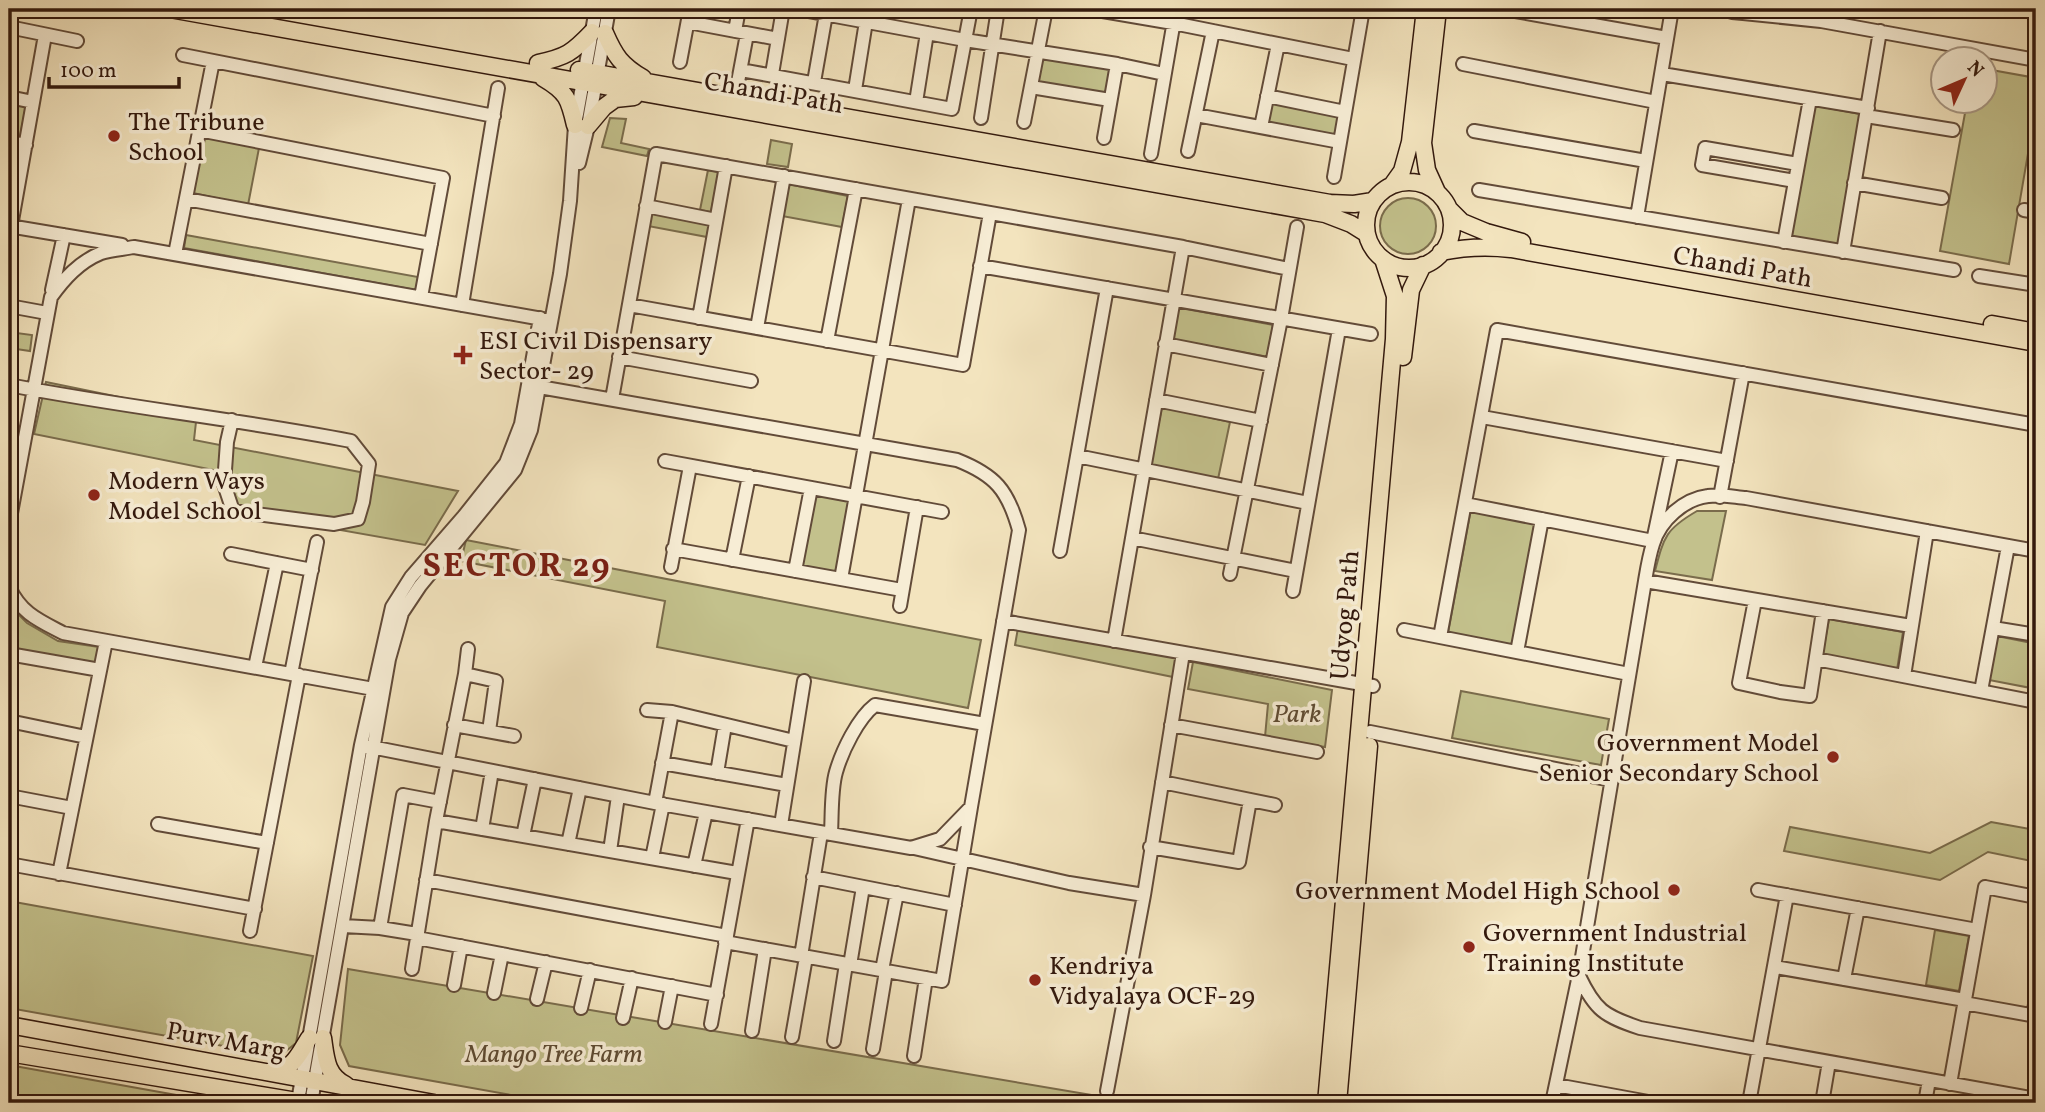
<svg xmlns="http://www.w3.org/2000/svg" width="2045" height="1112" font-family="Vollkorn,serif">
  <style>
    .green { fill: #c3c18c; stroke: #7a6c4c; stroke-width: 2 }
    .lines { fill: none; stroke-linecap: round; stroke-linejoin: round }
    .minor-casing { stroke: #624b39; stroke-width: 16 }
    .major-casing { stroke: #32180d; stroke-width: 19 }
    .minor { stroke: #f7edd5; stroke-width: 12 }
    .major { stroke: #f3e4be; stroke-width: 16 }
    .poi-dot { fill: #8f2418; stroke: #f7edd5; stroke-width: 2.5 }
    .labels { text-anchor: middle; stroke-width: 7; stroke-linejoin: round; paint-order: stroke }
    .street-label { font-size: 26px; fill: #32180d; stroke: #f7edd5 }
    .poi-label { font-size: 26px; fill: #32180d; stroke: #f7edd5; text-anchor: start }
    .park-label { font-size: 26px; font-style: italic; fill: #5e4b33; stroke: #f7edd5 }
    .district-label { font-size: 33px; font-weight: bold; letter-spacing: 2px; fill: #7a1f14; stroke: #f7edd5 }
  </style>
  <rect width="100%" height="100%" fill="#f3e4be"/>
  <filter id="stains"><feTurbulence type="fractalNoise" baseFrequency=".00286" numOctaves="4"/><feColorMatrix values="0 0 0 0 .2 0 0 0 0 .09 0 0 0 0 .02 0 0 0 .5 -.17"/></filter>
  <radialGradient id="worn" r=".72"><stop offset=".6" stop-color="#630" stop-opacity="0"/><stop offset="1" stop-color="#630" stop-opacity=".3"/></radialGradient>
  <path class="green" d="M1041 55 1111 68 1107 94 1036 82Z
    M1986 69 2036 78V107L2009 264 1940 251 1967 102H1986Z
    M1271 101 1342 113 1337 139 1267 127Z
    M9 103 26 106 20 137 9 135Z
    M1812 105 1860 114 1838 245 1790 237Z
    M610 118 626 119 621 143 649 149 647 156 602 147Z
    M204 137 259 148 248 205 193 193Z
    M771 140 792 144 788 167 767 164Z
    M708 170 719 172 711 212 700 210Z
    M788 184 848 196 842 227 782 216Z
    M1380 226a28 28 0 1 1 56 0a28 28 0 1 1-56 0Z
    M651 213 709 224 707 237 648 226Z
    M186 235 418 277 416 290 184 248Z
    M1177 307 1273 325 1267 357 1171 339Z
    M9 332 32 335 30 351 9 348Z
    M46 382 197 413 194 440 458 491 425 545 233 511 219 471 34 434Z
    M1162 407 1230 422 1218 479 1150 465Z
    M815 491 849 498 836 573 801 566Z
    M1471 509 1536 522 1512 646 1448 633Z
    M1697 511H1726L1712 580 1655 571C1664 536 1666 529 1697 511Z
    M466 540 981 640 968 708 657 647 665 601 461 561Z
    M9 605 27 623 58 641 99 647 96 664 9 648Z
    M1829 619 1903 632 1897 670 1822 657Z
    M1018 628 1176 658 1173 677 1015 645Z
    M1997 636 2036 644V689L1989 680Z
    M1193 662 1332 690 1325 747 1265 737 1268 704 1188 689Z
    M1461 691 1609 719 1601 765 1452 738Z
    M1991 822 2036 830V862L1988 852 1940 880 1784 851 1790 827 1930 853Z
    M9 901 313 956 296 1043 280 1056 9 1008Z
    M1935 930 1969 936 1959 991 1926 985Z
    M348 969 1139 1103H556L349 1066 340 1045Z
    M9 1065 221 1103H9Z"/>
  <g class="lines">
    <g class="minor-casing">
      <path id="minor" d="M797 9 965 40 1117 64 1164 74
        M1091 9 1173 23 1353 59
        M1504 9 1667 38
        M1730 9 1732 12 1743 13 1821 21
        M1805 9 1821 21 2036 60
        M688 22 778 39
        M9 27 77 41
        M735 31 739 9
        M183 55 494 116
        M680 62 690 9
        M1463 64 1656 102
        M741 70 952 109 971 9
        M772 74 783 9
        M1662 74 1868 108
        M814 82 826 14
        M1031 87 1110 100
        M855 90 868 9
        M1267 96 1345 112
        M9 97 33 102
        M735 98 747 34
        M916 102 927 33
        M1196 115 1340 142
        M1866 116 1953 130
        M981 118 998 9
        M1024 122 1046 9
        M1261 127 1278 44
        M199 130 443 178 421 297
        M1474 131 1646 161
        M1104 138 1117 64
        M9 142 26 145
        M1188 151 1213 31
        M1151 154 1176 9
        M579 163 588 126 609 9
        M1334 177 1363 9
        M1795 181 1702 165 1705 148 1798 164
        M1854 183 1942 198
        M1479 190 1954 270
        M186 199 431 244
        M646 206 716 220
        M2024 210 2036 212
        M1637 217 1672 9
        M9 226 122 245
        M11 226 45 35
        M1784 242 1810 99
        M1843 252 1880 31
        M175 254 213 61
        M980 266 1371 334
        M1979 276 2036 285
        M52 290 64 235
        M462 305 498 88
        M629 305 963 365 990 213
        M9 306 47 313
        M699 318 726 166
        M757 328 784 176
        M827 341 856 189
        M1165 344 1272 365
        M619 357 751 381
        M9 385C122 407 237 419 351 441L369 464 363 502 358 519 334 524 233 511 224 484 227 442 232 420
        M612 399 656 154 1183 247 1289 269
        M1156 400 1261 421
        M1482 417 1727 461
        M1077 456 1308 503
        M665 461 942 512
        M1720 497 1743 373
        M1465 504 1653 541 1672 451
        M9 524 51 297C64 279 79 262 101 253 111 250 123 249 134 247L548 320
        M1132 538 1296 571
        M673 549 902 590
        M1060 551 1107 288
        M231 554 312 570
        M732 560 749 476
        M671 567 690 466
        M795 571 811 488
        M1230 574 1281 319 1297 227
        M841 579 909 199
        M1645 581 1911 626
        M9 587C21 613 38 620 63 633L379 690
        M1293 591 1339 329
        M1755 600 1739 683 1780 692 1810 696 1823 611
        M900 606 917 507
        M1003 621 1373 686
        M1993 628 2036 635
        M1404 630 1629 674
        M1440 637 1497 330 2036 425
        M1114 641 1183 247
        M1517 652 1542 519
        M9 654 100 670
        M1816 659 2036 702
        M255 667 277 563
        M291 674 317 542
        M465 674 496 681 489 731
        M1904 676 1927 531
        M1981 691 2008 546
        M647 710 672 712 794 741
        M9 721 86 737
        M454 725 514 736
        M1171 725 1317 752
        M1370 732 1611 780
        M361 745 655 803 911 848 940 839 971 807 1019 530C1008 490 995 475 957 460L528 385
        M662 763 787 785
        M717 773 725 725
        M1162 782 1275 805
        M9 796 72 808
        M655 803 672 712
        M436 821 737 873
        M158 824 267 843
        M781 825 804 681
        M482 829 492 771
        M831 834C832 815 831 789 836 772 842 751 858 718 875 705L985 724
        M523 836 535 779
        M568 844 580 788
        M1150 847 1239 862 1250 800
        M914 848 1069 883 1144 895
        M610 851 618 796
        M652 858 663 804
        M9 864 255 909
        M694 866 706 812
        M59 874 106 641
        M813 877 955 905
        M426 880 727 936
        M1758 890 1977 930
        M343 926 380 928
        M250 931 299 675
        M417 934 380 928 403 795 440 802
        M417 938 717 995
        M725 942 942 981 971 807
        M801 956 821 833
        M850 965 863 887
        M1775 967 1965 1000
        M412 969 436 821 465 674 468 649
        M882 970 897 893
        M1579 976C1595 1010 1604 1016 1640 1028L2036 1099
        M1844 979 1858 908
        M454 985 461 946
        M494 993 502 954
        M537 999 546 962
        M1964 1003 2036 1016
        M581 1008 590 970
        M2033 1016 2036 999
        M623 1018 632 978
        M665 1022 672 986
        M711 1024 748 819
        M752 1031 765 949
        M792 1037 806 957
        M834 1041 846 964
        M873 1049 886 971
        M914 1056 926 978
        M1950 1084 1985 887 2036 897
        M1556 1085 1654 1103
        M1107 1091 1144 895 1183 653
        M298 1101 361 745 392 607 411 577 464 516 506 463 521 424 540 318
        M311 1103 389 659 402 613 420 586 515 470 531 430 560 274 570 201 575 125 596 9
        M1552 1103 1579 975 1645 581C1647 569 1649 556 1653 544 1660 520 1684 499 1708 496 1720 494 1734 497 1746 498L2036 551
        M1749 1103 1787 895
        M1822 1103 1829 1062
        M1925 1103 1929 1080"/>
    </g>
    <g class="major-casing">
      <path id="major" d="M170 9 1325 214 1351 224 1367 234
        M605 33C615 56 621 65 643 78
        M538 63C566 57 572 53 592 32
        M579 70 1330 203 1354 204 1373 201
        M543 78C567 92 569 99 575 125
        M588 126 604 107 615 99 634 97
        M1366 225a43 43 0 1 1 86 0a43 43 0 1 1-86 0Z
        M1392 185 1402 171 1410 142 1425 9
        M1437 192 1427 170 1423 143 1438 9
        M1449 209 1462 222 1486 232 1522 242
        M1441 252C1465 247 1486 246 1511 249L2036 343
        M1992 324 2036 332
        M1403 357 1411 290 1423 265
        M9 1025 434 1103
        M323 1038C326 1058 326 1075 346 1085
        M9 1053 309 1103
        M270 1072C294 1069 297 1057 309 1038
        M1326 1103 1394 339 1395 296 1383 259
        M1338 1103 1369 746"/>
    </g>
    <use href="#minor" class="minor"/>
    <use href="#major" class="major"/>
  </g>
  <g class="poi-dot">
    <circle cx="114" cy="136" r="7"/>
    <path d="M459.5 344.5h7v7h7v7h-7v7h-7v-7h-7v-7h7z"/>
    <circle cx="94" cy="495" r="7"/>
    <circle cx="1833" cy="757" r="7"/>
    <circle cx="1674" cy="890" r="7"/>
    <circle cx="1469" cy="947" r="7"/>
    <circle cx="1035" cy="980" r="7"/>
  </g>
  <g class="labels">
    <g class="street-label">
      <text transform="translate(774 92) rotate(10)" y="9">Chandi Path</text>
      <text transform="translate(1743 266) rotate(10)" y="9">Chandi Path</text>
      <text transform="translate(1344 615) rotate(-85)" y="9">Udyog Path</text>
      <text transform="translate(226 1040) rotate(10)" y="9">Purv Marg</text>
    </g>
    <g class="poi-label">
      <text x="128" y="130">The Tribune<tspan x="128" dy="30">School</tspan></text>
      <text x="479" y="349">ESI Civil Dispensary<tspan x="479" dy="30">Sector- 29</tspan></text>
      <text x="108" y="489">Modern Ways<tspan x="108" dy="30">Model School</tspan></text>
      <text x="1819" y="751" text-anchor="end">Government Model<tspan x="1819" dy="30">Senior Secondary School</tspan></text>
      <text x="1660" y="899" text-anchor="end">Government Model High School</text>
      <text x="1483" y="941">Government Industrial<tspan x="1483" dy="30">Training Institute</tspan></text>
      <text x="1049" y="974">Kendriya<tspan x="1049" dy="30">Vidyalaya OCF-29</tspan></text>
    </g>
    <g class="park-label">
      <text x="1297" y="722">Park</text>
      <text x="554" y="1062">Mango Tree Farm</text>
    </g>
    <g class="district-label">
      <text x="517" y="576">SECTOR 29</text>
    </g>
  </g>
  <rect width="2045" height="1112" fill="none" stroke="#f3e4be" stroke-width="35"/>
  <rect x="10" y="10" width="2024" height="1091" fill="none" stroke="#32180d" stroke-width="3.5"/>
  <rect x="18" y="18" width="2010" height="1077" fill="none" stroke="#32180d" stroke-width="2"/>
  <g transform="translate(1964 80) rotate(46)"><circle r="33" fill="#f7edd5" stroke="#a89885" stroke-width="2"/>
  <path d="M0-5L12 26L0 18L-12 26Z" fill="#8f2418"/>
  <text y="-10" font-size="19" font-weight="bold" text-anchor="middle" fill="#32180d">N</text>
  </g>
  <path d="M49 77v10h130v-10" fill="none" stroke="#32180d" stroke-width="3.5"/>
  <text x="60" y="77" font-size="21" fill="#32180d" stroke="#f7edd5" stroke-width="5" paint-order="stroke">100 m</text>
  <rect width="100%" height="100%" filter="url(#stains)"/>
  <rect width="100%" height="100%" fill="url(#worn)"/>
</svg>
